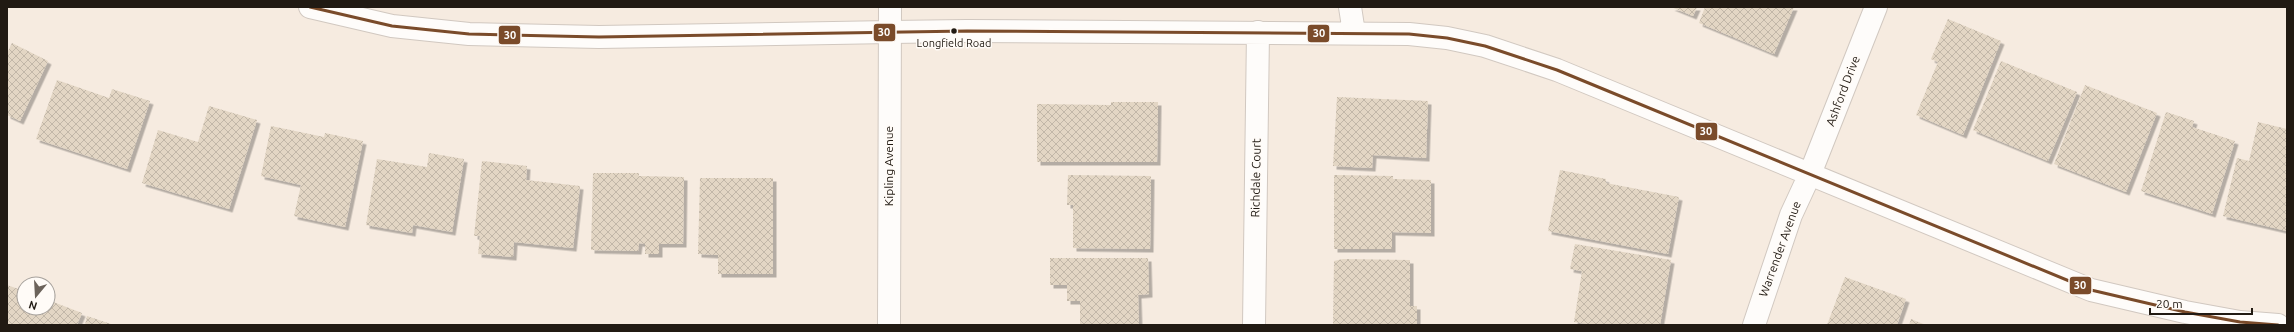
<svg xmlns="http://www.w3.org/2000/svg" width="2294" height="332" font-family="Ubuntu,sans-serif">
  <style>
    .building { fill: url(#building-cross-hatch); filter: url(#shadow) }
    .lines { fill: none; stroke-linecap: round; stroke-linejoin: round }
    .street-casing { stroke: #d1c8c0; stroke-width: 24 }
    .secondary-casing { stroke: #d1c8c0; stroke-width: 24 }
    .street { stroke: #fefcfa; stroke-width: 22 }
    .secondary { stroke: #fefcfa; stroke-width: 22 }
    .bus-1-casing { stroke: #fffbf7; stroke-width: 6 }
    .bus-1 { stroke: #7a4b2a; stroke-width: 3 }
    .bus-dot { fill: #211a13; stroke: #fffbf7; stroke-width: 1.5 }
    .labels { text-anchor: middle; stroke-width: 3; stroke-linejoin: round; paint-order: stroke }
    .bus-label { font-size: 11px; fill: #211a13; stroke: #fffbf7 }
    .street-label { font-size: 12px; fill: #211a13; stroke: #fffbf7 }
    .line-badge { stroke: #fffbf7; stroke-width: 1.5 }
    .badge-label { font-size: 11px; text-anchor: middle; font-weight: bold; fill: #fff }
  </style>
  <defs>
    <pattern id="building-cross-hatch" width="8" height="8" patternUnits="userSpaceOnUse"><rect width="8" height="8" fill="#e3d6c4"/><path d="M0 0l8 8M0 8l8-8" fill="none" stroke="#c2b7a8"/></pattern>
    <filter id="shadow"><feDropShadow dx="3.5" dy="3.5" stdDeviation="0" flood-color="#0004"/></filter>
  </defs>
  <rect width="100%" height="100%" fill="#f6ebe0"/>
  <path class="building" d="M1671 7H1697L1693 16Z
    M1705 7H1794L1774 54 1699 23Z
    M1948 19 2001 41 1963 135 1916 115 1938 62 1931 59Z
    M12 43 48 61 20 121 7 115V53Z
    M2001 61 2077 92 2048 161 1973 130Z
    M57 80 109 98 112 89 150 101 127 169 36 139Z
    M2085 85 2157 113 2126 192 2054 164Z
    M1337 97 1428 101 1426 158 1373 155 1372 168 1333 166Z
    M1111 102H1158L1157 162H1037V104L1111 105Z
    M209 106 257 120 229 209 142 183 158 130 198 142Z
    M2166 112 2194 121 2192 127 2235 141 2212 214 2141 191Z
    M2258 122 2287 129V231L2223 216 2237 158 2249 161Z
    M271 126 324 137 325 133 363 141 345 227 294 216 301 185 261 176Z
    M429 153 464 159 452 232 413 225 412 233 366 225 377 159 427 167Z
    M482 161 527 166 526 180 580 186 573 248 514 242 513 257 478 254 480 236H474Z
    M1560 170 1606 179V183L1679 197 1668 254 1548 231Z
    M593 173H639V176L684 177 683 244H659V254H645V244L639 243 638 251 591 250Z
    M1068 175 1151 176 1150 249 1073 248V205H1067Z
    M1334 175 1393 176V179L1431 180V233L1392 232V249H1334Z
    M700 178H773V274H718V255L698 254Z
    M1575 244 1671 260 1660 325H1593L1574 322 1582 271 1570 269Z
    M1050 258H1148L1149 294 1138 295 1139 325H1080V301H1067V285H1050Z
    M1343 259 1410 260V306H1417V325H1333L1334 261Z
    M1845 277 1906 299 1897 325H1827Z
    M7 285 24 291V308H48V300L82 313 77 325H7Z
    M87 316 114 325H85Z
    M1911 319 1926 325H1909Z"/>
  <g class="lines">
    <g class="street-casing">
      <path id="street" d="M1350 7 1354 33
        M890 32 967 31 1409 34 1447 38 1485 46 1557 70 2091 290 2185 312 2240 322 2278 325
        M1254 325 1258 32
        M1754 325 1791 215 1810 174 1876 7"/>
    </g>
    <g class="secondary-casing">
      <path id="secondary" d="M310 7 392 26 469 34 599 37 890 32
        M889 325 890 7"/>
    </g>
    <use href="#street" class="street"/>
    <use href="#secondary" class="secondary"/>
    <g class="bus-1-casing">
      <path id="bus-1" d="M310 7 392 26 469 34 599 37 967 31 1409 34 1447 38 1485 46 1557 70 2091 290 2185 312 2240 322 2278 325"/>
    </g>
    <use href="#bus-1" class="bus-1"/>
  </g>
  <circle class="bus-dot" cx="954" cy="31" r="3.5"/>
  <g class="labels">
    <g class="bus-label">
      <text x="954" y="47">Longfield Road</text>
    </g>
    <g class="street-label">
      <text transform="translate(1843 91) rotate(-69)" y="4">Ashford Drive</text>
      <text transform="translate(889 166) rotate(-90)" y="4">Kipling Avenue</text>
      <text transform="translate(1256 178) rotate(-89)" y="4">Richdale Court</text>
      <text transform="translate(1780 249) rotate(-70)" y="4">Warrender Avenue</text>
    </g>
  </g>
  <g class="line-badge">
    <rect x="873" y="23" width="23" height="19" rx="4" fill="#7a4b2a"/>
    <rect x="1307" y="24" width="23" height="19" rx="4" fill="#7a4b2a"/>
    <rect x="498" y="25" width="23" height="20" rx="4" fill="#7a4b2a"/>
    <rect x="1695" y="122" width="23" height="19" rx="4" fill="#7a4b2a"/>
    <rect x="2069" y="276" width="23" height="19" rx="4" fill="#7a4b2a"/>
  </g>
  <g class="badge-label">
    <text x="884" y="36">30</text>
    <text x="1319" y="37">30</text>
    <text x="510" y="39">30</text>
    <text x="1706" y="135">30</text>
    <text x="2080" y="289">30</text>
  </g>
  <rect width="2294" height="332" fill="none" stroke="#211a13" stroke-width="16"/>
  <g transform="translate(36 296) rotate(198)"><circle r="19" fill="#fffbf7" stroke="#a6a19c"/>
  <path d="M0-3L7 15L0 10L-7 15Z" fill="#6c635b"/>
  <text y="-6" font-size="11" font-weight="bold" text-anchor="middle" fill="#211a13">N</text>
  </g>
  <path d="M2150 308v6h102v-6" fill="none" stroke="#211a13" stroke-width="2"/>
  <text x="2156" y="308" font-size="12" fill="#211a13" stroke="#fffbf7" stroke-width="3" paint-order="stroke">20 m</text>
</svg>
